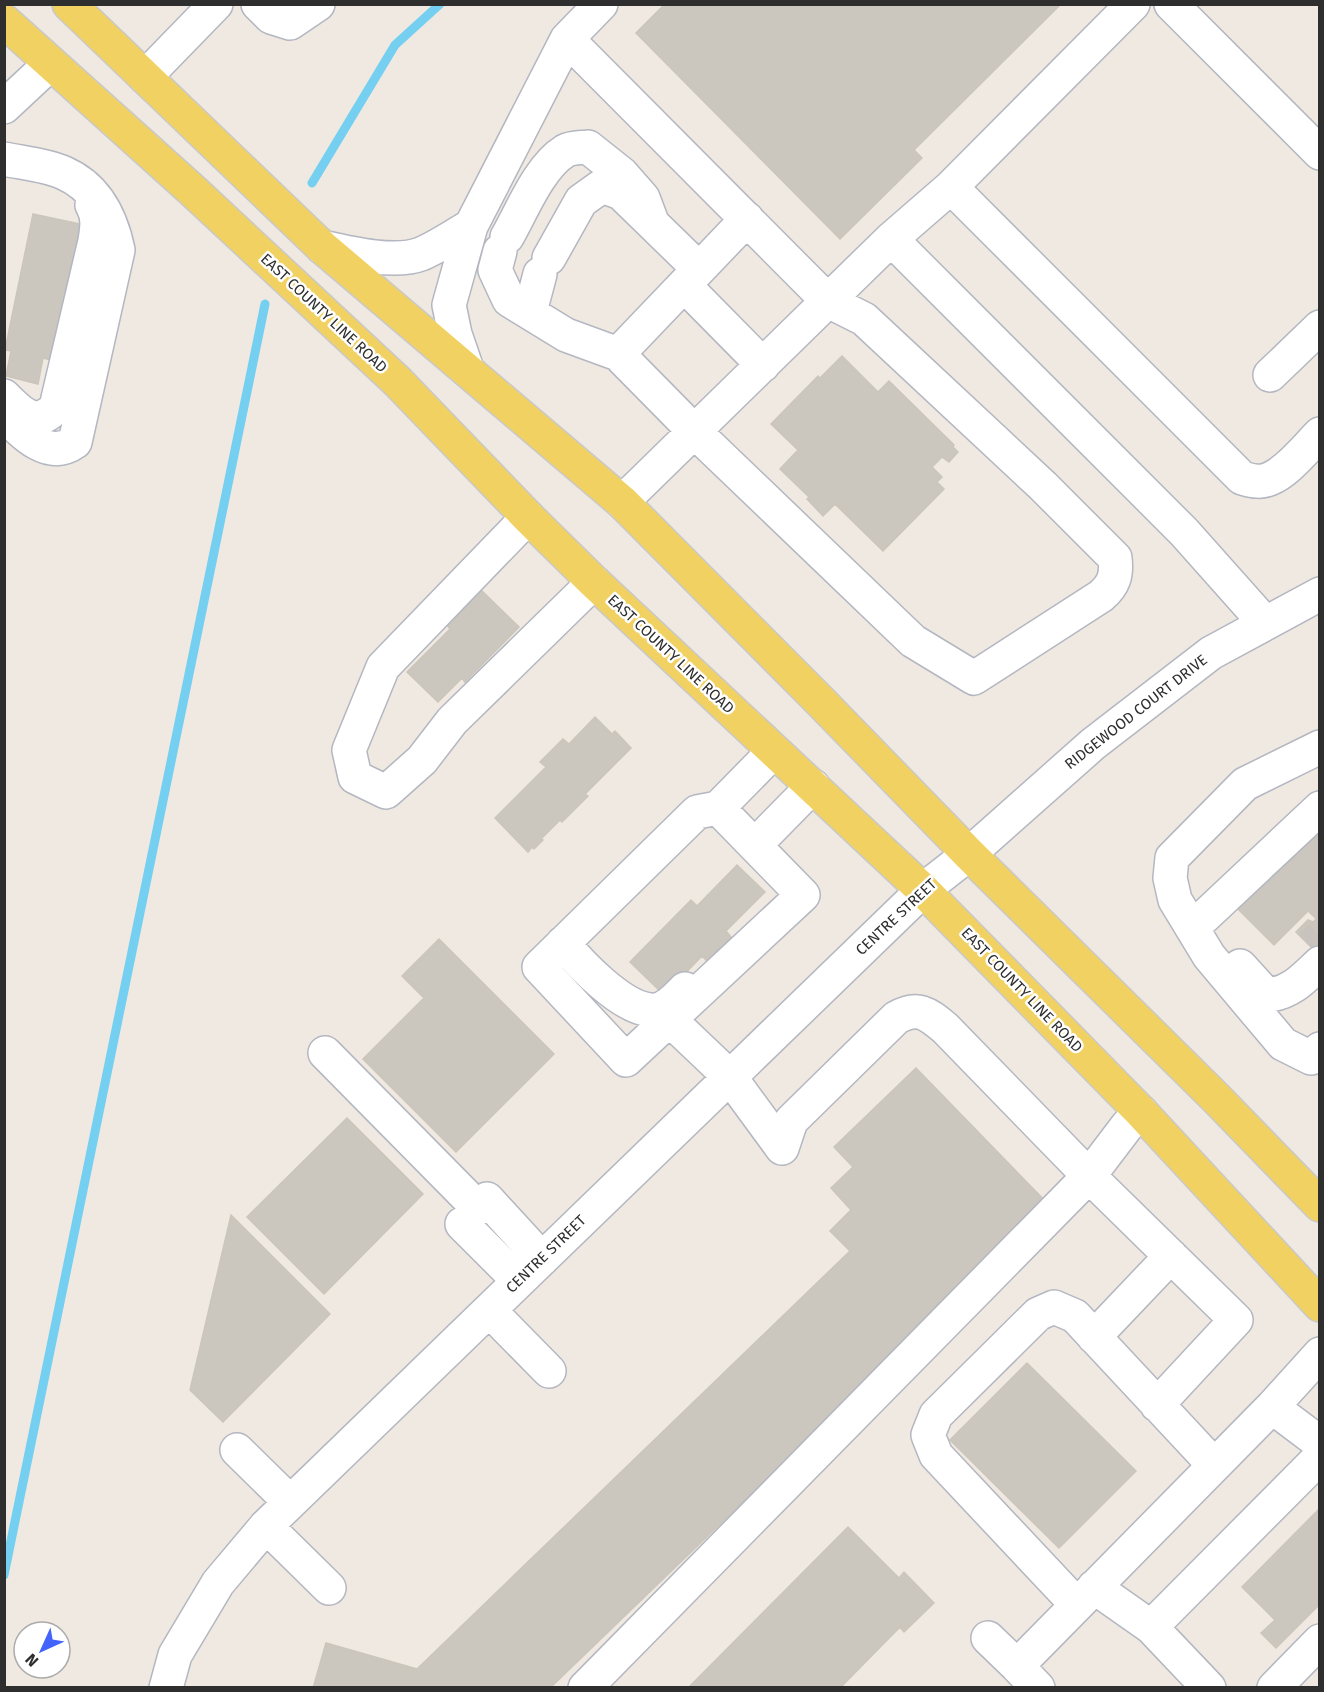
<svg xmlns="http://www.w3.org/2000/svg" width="1324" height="1692" font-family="'Fira Sans',sans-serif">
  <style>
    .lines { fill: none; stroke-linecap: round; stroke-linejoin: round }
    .stream { stroke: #75cff0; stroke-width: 9 }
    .building { fill: #cbc7bf; stroke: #cbc5ba; stroke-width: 1.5 }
    .minor-tunnel { stroke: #c8c4bd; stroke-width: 33; stroke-dasharray: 33 16; stroke-linecap: butt }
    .minor-casing { stroke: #b4b7c1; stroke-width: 36 }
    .major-casing { stroke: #c9c9c9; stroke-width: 36 }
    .minor { stroke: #fff; stroke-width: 33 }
    .major { stroke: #f2d163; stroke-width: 33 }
    .labels { text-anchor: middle; stroke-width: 5; stroke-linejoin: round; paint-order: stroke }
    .street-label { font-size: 15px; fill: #2e2e2e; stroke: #fff }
  </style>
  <rect width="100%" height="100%" fill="#efe9e1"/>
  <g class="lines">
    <path class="stream" d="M312 183 395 45 440 4
      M4 1575 265 304"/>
  </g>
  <path class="building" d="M665 4H1061L914 150 922 158 840 239 636 33Z
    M33 214 85 225 55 361 43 358 38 384 6 376 11 351 5 350Z
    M842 356 878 392 889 381 954 445 953 447 958 452 949 462 942 457 932 467 942 477 937 482 944 489 883 551 835 504 823 516 807 499 809 497 780 469 798 450 771 424 818 376 820 378Z
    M481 590 519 627 465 682 462 678 438 702 407 672 450 629 447 625Z
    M595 717 612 734 615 731 631 748 585 794 588 796 562 822 560 820 541 839 543 840 534 849 532 847 528 852 495 818 546 767 540 762 563 739 569 744Z
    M1320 824V922L1308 911 1274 945 1235 906Z
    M737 865 765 892 726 931 731 937 707 961 702 956 664 995 630 962 691 900 697 906Z
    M1316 919 1320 922V956L1296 932 1308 920 1313 922Z
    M439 939 554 1054 456 1152 363 1059 424 998 402 976Z
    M916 1068 1050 1206 550 1688H313L326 1643 417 1669 850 1251 830 1231 851 1210 831 1188 853 1167 834 1147Z
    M347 1118 423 1194 324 1294 247 1217Z
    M231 1215 330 1314 223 1422 190 1390Z
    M1027 1363 1136 1471 1059 1548 950 1440Z
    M1320 1508V1604L1276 1648 1261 1633 1275 1620 1242 1587Z
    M848 1527 899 1578 904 1572 934 1603 904 1632 900 1627 840 1688H688Z"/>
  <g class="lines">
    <path class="minor-tunnel" d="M1310 946 1320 936"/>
    <g class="minor-casing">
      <path id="minor" d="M258 4 271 17 290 23 318 4
        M1171 4 1320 153
        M567 39 828 301 864 319 1043 486 1115 558C1117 575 1114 585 1101 596L974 678 913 641 694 431 618 354 747 219
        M145 77 216 4
        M4 107 50 64
        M4 159C23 163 46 165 64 173 96 187 111 216 118 250L75 442C48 461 23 434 4 414
        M951 187 1242 478C1246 479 1251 481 1256 481 1279 484 1304 450 1320 434
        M471 226 567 39 601 4
        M507 237C522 211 539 167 565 151 572 147 581 148 588 147L622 174 643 198 652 222
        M891 239 1184 532 1265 623
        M322 247C349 253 395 264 421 254 438 247 455 235 471 226L449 305 455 334 467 369
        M500 251 495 270 509 300 566 335 618 354
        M549 258 581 201 602 186 621 193 699 269
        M684 285 763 365
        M530 312 540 274
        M1270 375 1320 327
        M4 396C21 413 36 429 56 407L95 241C97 228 99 217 92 205
        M622 502 891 239 951 187 1133 4
        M528 517 383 667 349 750 355 777 386 792 422 760 452 721 594 582
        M1320 747 1245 784 1172 858 1170 878 1175 900 1209 956 1283 1044 1311 1058 1320 1049
        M718 808 803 895 626 1060 539 967 697 812 718 808 774 751
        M755 845 813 786
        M1204 917 1320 808
        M563 943C581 965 621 1007 650 1010 664 1012 676 998 685 989
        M1240 966 1261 989 1271 995C1293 991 1304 978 1320 963
        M670 1020 730 1077 782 1148
        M325 1053 478 1208
        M782 1148 791 1121 896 1018C918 1005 928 1014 945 1028L1089 1176 1236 1320 1157 1405
        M487 1199 542 1259
        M462 1224 519 1281
        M489 1310 549 1371
        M1094 1337 1171 1256
        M1272 1407 1320 1443
        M237 1450 290 1502
        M266 1526 329 1588
        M1094 1587 1151 1627 1209 1688
        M1077 1605 936 1455 928 1435 936 1415 1038 1314 1054 1307 1075 1316 1214 1465
        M1151 1627 1320 1457
        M988 1638 1017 1666
        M166 1688 175 1655 218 1583 266 1526 923 890 969 854 1093 744 1211 653 1320 594
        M585 1688 1089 1176 1127 1126 1141 1112
        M1038 1688 1017 1666 1272 1407 1320 1354
        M1274 1688 1320 1641"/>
    </g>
    <g class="major-casing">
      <path id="major" d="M69 4 322 247 622 502 819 700 969 854 1216 1098 1320 1205
        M4 21 192 190 397 381 528 517 594 582 923 890 1141 1112 1320 1305"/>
    </g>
    <use href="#minor" class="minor"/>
    <use href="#major" class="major"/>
  </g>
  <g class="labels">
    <g class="street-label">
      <text transform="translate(324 313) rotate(43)" y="5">EAST COUNTY LINE ROAD</text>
      <text transform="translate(671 654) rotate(43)" y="5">EAST COUNTY LINE ROAD</text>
      <text transform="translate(1136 712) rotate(-38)" y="5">RIDGEWOOD COURT DRIVE</text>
      <text transform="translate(896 917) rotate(-43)" y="5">CENTRE STREET</text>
      <text transform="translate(1022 990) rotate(46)" y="5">EAST COUNTY LINE ROAD</text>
      <text transform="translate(546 1254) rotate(-44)" y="5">CENTRE STREET</text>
    </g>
  </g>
  <rect width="1324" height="1692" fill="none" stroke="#2e2e2e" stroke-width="12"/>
  <g transform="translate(42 1650) rotate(225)"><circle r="28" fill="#ffffff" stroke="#ababab" stroke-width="1.5"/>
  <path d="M0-4.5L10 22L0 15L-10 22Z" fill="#4264fb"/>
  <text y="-9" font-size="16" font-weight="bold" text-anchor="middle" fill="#2e2e2e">N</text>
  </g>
</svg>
